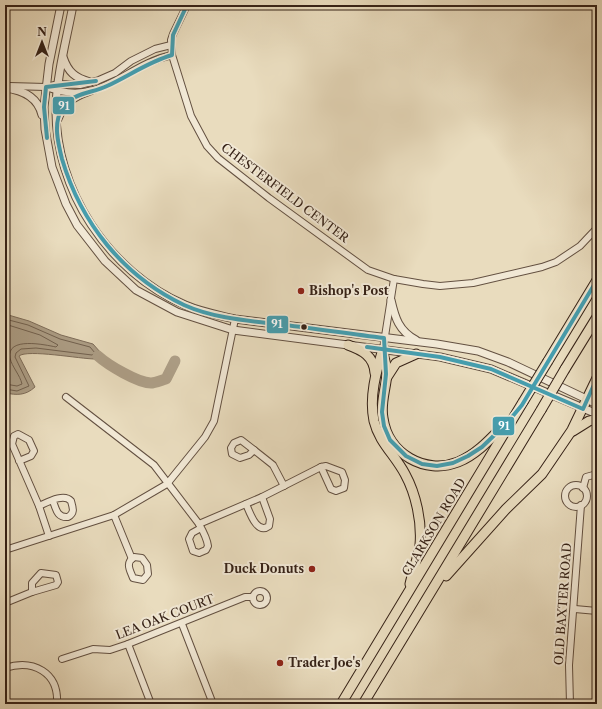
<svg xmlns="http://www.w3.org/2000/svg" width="602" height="709" viewBox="0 0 602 709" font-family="'Libre Caslon Text',serif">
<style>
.water{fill:#ac9d85;stroke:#7d6c59}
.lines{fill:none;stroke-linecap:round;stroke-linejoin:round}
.shore{stroke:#71604e;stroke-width:1}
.river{stroke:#ac9d85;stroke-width:11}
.minor-casing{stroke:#635041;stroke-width:8}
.tertiary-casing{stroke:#635041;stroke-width:9}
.primary-casing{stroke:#362217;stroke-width:11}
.minor{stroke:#f1e8d5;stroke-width:6}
.tertiary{stroke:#f1e8d5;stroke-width:7}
.primary{stroke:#e9dcbe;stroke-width:9}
.primary-bridge-casing{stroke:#362217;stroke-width:11;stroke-linecap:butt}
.primary-bridge{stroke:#e9dcbe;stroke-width:9}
.bus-1-casing{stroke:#f1e8d5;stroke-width:7}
.bus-1{stroke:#469dad;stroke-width:4}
.poi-dot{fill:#8f2418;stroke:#f1e8d5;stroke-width:1.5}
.bus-dot{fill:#362217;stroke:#f1e8d5;stroke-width:1.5}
.labels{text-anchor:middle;stroke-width:4;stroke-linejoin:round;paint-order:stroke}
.street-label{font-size:12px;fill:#362217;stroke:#f1e8d5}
.poi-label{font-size:12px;font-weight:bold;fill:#362217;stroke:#f1e8d5;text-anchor:start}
.line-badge{stroke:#f1e8d5;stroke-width:1.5}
.badge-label{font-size:11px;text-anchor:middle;font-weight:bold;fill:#fff}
</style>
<rect width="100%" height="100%" fill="#e9dcbe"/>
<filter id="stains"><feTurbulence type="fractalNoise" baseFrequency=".005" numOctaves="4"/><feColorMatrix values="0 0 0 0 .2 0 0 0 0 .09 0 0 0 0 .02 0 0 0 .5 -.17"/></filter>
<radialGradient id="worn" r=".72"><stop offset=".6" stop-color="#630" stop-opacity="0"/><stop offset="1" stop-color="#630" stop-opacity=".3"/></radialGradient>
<path class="water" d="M5 314 29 321 61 335 93 344 101 353 95 359C81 359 27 349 19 356L35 387C25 396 17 395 5 393Z"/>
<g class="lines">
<g class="shore">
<path d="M5 319 28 325 60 339 90 347 95 353 92 355 36 348 21 349 16 353 15 357 29 386 17 391 5 389"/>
<path d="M5 324 40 335 58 345 56 347C46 345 6 336 10 358 12 367 20 375 22 384L17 386 5 384"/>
</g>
<path class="river" d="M98 356C108 365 138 383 151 383 155 383 162 380 166 379L175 361"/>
<defs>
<g id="minor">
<path d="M187 5 173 34 171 40 172 55 191 116 207 146 218 158 269 198 368 270 394 279 423 284 440 286 473 283 542 267 556 262 580 246 597 228"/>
<path d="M9 86 46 87 59 84 80 85 99 80 115 73 131 61 155 49 171 45"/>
<path d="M46 87C102 108 124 65 172 55"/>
<path d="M383 349 394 279"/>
<path d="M66 397 154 465 199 524C203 531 207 538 208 546L206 550 199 553 193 551 189 539 192 533 201 528"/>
<path d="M241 440 254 450 249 455 240 458 232 454 231 448 234 443Z"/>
<path d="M254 450 273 465 284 486"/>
<path d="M19 461 31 456 34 451 29 440 18 434 14 436 12 444 39 506 49 536"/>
<path d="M326 466 342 472 345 480 344 488 336 491 331 489 321 467Z"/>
<circle cx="576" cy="496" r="11"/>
<path d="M583 488 586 477 597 474"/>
<path d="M246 504C250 513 257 535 269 526L270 519 262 497"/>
<path d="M39 506C48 502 64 493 71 501 73 508 75 513 68 517 57 518 56 509 53 501"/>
<path d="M114 515 132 559"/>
<path d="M199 524 262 497 321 467"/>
<path d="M5 550 114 515 167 484 205 437 214 421 235 319"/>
<path d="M134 557 142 558 147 565 148 574 143 580 133 578C130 570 125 563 134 557Z"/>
<path d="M41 573 56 575 58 582 56 585 32 592V583Z"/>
<circle cx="260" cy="598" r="7"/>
<path d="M5 603 32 592"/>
<path d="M575 609 597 611"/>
<path d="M182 624 213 704"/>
<path d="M128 644 151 704"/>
<path d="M62 659 93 649 110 650 128 644 245 597H253"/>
<path d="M5 668C33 659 59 672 57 704"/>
<path d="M570 704 569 665 581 505"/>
</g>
<g id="tertiary">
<path d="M61 5 49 64 44 107 45 129 52 167 66 204 77 225 105 261 136 290 177 312 233 330 440 357 491 369 597 414"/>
<path d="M73 5C67 38 57 73 56 106 54 190 109 272 185 305 201 312 218 315 235 319L437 344 478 351 508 362 597 404"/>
<path d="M63 57C68 72 75 78 90 82"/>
<path d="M5 88C22 90 38 97 42 115"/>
<path d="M58 119C64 103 73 97 90 91"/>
<path d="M391 300C395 318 399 331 416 340"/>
</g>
<g id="primary">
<path d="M348 345C362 350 374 356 375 373"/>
<path d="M383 349C376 372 369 397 374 421 379 442 395 455 405 474 416 494 422 522 420 545 418 558 413 571 410 584"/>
<path d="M383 352C384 359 387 367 387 373 386 389 380 403 383 418 388 454 425 475 458 462 478 454 493 436 507 422"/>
<path d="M548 361 597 280"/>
<path d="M565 369 597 317"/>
<path d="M387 377 396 363 416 354"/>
<path d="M573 431 589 421 597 419"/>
<path d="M446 576 506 509 542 474 572 430 597 378"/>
<path d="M341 704 523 402"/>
<path d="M363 704 541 410"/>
</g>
</defs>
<use href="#minor" class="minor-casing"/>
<use href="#tertiary" class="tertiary-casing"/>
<use href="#primary" class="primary-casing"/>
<use href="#minor" class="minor"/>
<use href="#tertiary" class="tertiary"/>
<use href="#primary" class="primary"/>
<defs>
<g id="primary-bridge">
<path d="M523 402 548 361"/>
<path d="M541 410 565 369"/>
</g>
</defs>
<use href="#primary-bridge" class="primary-bridge-casing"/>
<use href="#primary-bridge" class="primary-bridge"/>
<defs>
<g id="bus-1">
<path d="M187 5 173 35 172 55C148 62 129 76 107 86 95 92 81 92 70 100 67 102 64 105 62 109 53 123 58 143 62 159 81 223 123 276 184 305 215 319 252 321 285 325 318 329 351 334 384 338L386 374 382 412 384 426 390 440 406 456 422 464 437 466 453 463 468 456 482 447 507 423 522 405 597 280"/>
<path d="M47 138 44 107 46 87 96 81"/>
<path d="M367 347 440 357 491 369 583 409 597 378"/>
</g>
</defs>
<use href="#bus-1" class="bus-1-casing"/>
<use href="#bus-1" class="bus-1"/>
</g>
<g class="poi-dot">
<circle cx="301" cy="291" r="4"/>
<circle cx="312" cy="569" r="4"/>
<circle cx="280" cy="663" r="4"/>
</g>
<circle class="bus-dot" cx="304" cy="327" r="3.5"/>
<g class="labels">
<g class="street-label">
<text transform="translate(285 193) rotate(37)" y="4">CHESTERFIELD CENTER</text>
<text transform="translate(434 527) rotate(-59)" y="4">CLARKSON ROAD</text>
<text transform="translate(563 604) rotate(-86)" y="4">OLD BAXTER ROAD</text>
<text transform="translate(165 617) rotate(-21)" y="4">LEA OAK COURT</text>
</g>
<g class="poi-label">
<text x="309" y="295">Bishop's Post</text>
<text x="304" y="573" text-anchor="end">Duck Donuts</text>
<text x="288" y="667">Trader Joe's</text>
</g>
</g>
<g class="line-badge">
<rect x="52" y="96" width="23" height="19" rx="4" fill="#469dad"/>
<rect x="266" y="315" width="23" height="19" rx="4" fill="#469dad"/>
<rect x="492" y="416" width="23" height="20" rx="4" fill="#469dad"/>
</g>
<g class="badge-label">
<text x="64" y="110">91</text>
<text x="277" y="328">91</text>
<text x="504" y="430">91</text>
</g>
<rect width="602" height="709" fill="none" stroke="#e9dcbe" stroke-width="20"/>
<rect x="6" y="6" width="590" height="697" fill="none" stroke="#362217" stroke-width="2"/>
<rect x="10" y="10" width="582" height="689" fill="none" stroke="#362217"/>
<g transform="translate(42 42)" stroke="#f1e8d5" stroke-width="3" paint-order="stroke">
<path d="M0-3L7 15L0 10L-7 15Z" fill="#362217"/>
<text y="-6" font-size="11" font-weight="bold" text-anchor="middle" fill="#362217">N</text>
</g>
<rect width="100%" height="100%" filter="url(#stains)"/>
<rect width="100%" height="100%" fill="url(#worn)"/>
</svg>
